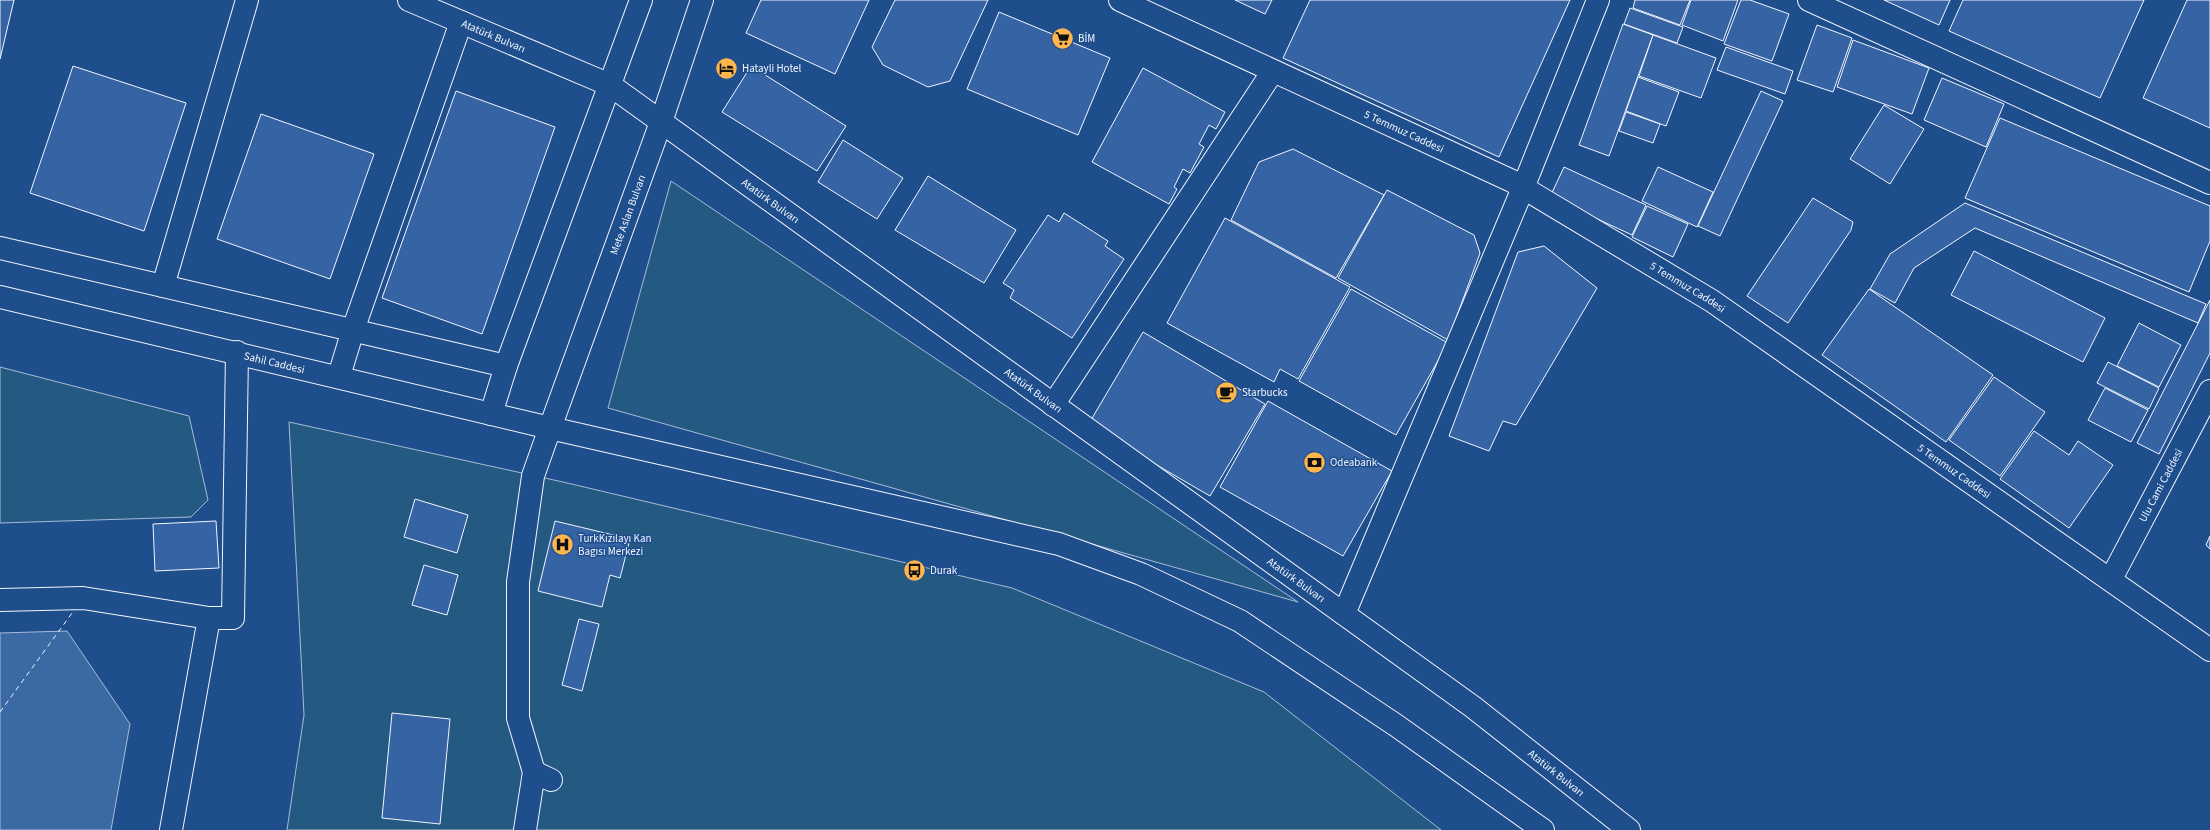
<svg xmlns="http://www.w3.org/2000/svg" width="2210" height="830" viewBox="0 0 2210 830" font-family="'Source Sans 3',sans-serif">
<style>
.green{fill:#245a82;stroke:#a8bbd7}
.water{fill:#3b69a3;stroke:#a8bbd7}
.lines{fill:none;stroke-linecap:round;stroke-linejoin:round}
.ferry{stroke:#f2f6ff;stroke-width:1;stroke-dasharray:5 4;stroke-linecap:butt}
.building{fill:#3563a3;stroke:#f2f6ff}
.minor-casing{stroke:#f2f6ff;stroke-width:24}
.tertiary-casing{stroke:#f2f6ff;stroke-width:24}
.secondary-casing{stroke:#f2f6ff;stroke-width:24}
.minor{stroke:#1f4e8c;stroke-width:22}
.tertiary{stroke:#1f4e8c;stroke-width:22}
.secondary{stroke:#1f4e8c;stroke-width:22}
.labels{text-anchor:middle;stroke-width:3;stroke-linejoin:round;paint-order:stroke}
.street-label{font-size:11px;fill:#f2f6ff;stroke:#1f4e8c}
.poi-label{font-size:11px;fill:#f2f6ff;stroke:#1f4e8c;text-anchor:start}
</style>
<rect width="100%" height="100%" fill="#1f4e8c"/>
<g class="green">
<path d="M671 181 1298 602 608 408Z"/>
<path d="M0 367 189 416 208 500 191 517 0 523Z"/>
<path d="M289 422 563 482 1012 588 1264 692 1441 830H287L304 715Z"/>
</g>
<path class="water" d="M67 631 130 724 111 830H0V633Z"/>
<g class="lines">
<path class="ferry" d="M0 712 75 609"/>
</g>
<g class="building">
<path d="M0 0H14L0 59Z"/>
<path d="M761 0H869L835 74 746 33Z"/>
<path d="M895 0H988L950 81 928 87 883 65 872 47Z"/>
<path d="M1235 0H1272L1265 14Z"/>
<path d="M1310 0H1570L1499 157 1283 58Z"/>
<path d="M1635 0H1690L1680 25 1633 8Z"/>
<path d="M1691 0H1738L1723 41 1682 25Z"/>
<path d="M1741 0H1750L1789 14 1772 61 1724 44Z"/>
<path d="M1884 0H1950L1939 25Z"/>
<path d="M1963 0H2144L2100 98 1949 31Z"/>
<path d="M2187 0H2210V128L2143 98Z"/>
<path d="M1630 8 1683 27 1677 43 1624 24Z"/>
<path d="M999 12 1110 58 1078 135 967 89Z"/>
<path d="M1623 24 1653 35 1609 156 1579 145Z"/>
<path d="M1817 25 1852 38 1833 92 1797 80Z"/>
<path d="M1653 35 1716 58 1701 98 1639 76Z"/>
<path d="M1853 40 1929 68 1912 114 1837 87Z"/>
<path d="M1726 47 1793 71 1785 94 1717 70Z"/>
<path d="M73 66 186 103 144 231 30 193Z"/>
<path d="M751 66 846 126 817 171 722 112Z"/>
<path d="M1143 68 1225 112 1216 129 1209 125 1199 144 1204 147 1190 173 1183 169 1174 187 1177 189 1169 204 1092 162Z"/>
<path d="M1638 77 1679 92 1666 126 1626 111Z"/>
<path d="M1942 78 2004 104 1986 147 1924 120Z"/>
<path d="M456 91 555 127 482 334 382 298Z"/>
<path d="M1761 91 1783 101 1720 236 1698 226Z"/>
<path d="M1884 105 1924 129 1890 184 1850 159Z"/>
<path d="M1626 112 1660 124 1653 143 1619 131Z"/>
<path d="M261 114 374 154 330 279 217 239Z"/>
<path d="M2000 118 2210 206V241L2189 292 1965 198Z"/>
<path d="M843 140 903 178 877 219 818 182Z"/>
<path d="M1293 149 1384 195 1336 278 1231 220 1259 162Z"/>
<path d="M1564 167 1646 205 1632 235 1550 197Z"/>
<path d="M1658 167 1713 192 1697 227 1642 201Z"/>
<path d="M928 176 1016 230 984 283 895 230Z"/>
<path d="M1387 190 1474 235 1480 253 1448 340 1338 278Z"/>
<path d="M1813 198 1853 222 1851 230 1788 323 1747 296Z"/>
<path d="M1965 203 2206 304 2198 323 1975 228 1914 268 1895 303 1870 289 1890 254Z"/>
<path d="M1647 206 1688 224 1673 257 1632 237Z"/>
<path d="M1064 213 1108 241 1105 246 1124 259 1072 338 1010 298 1014 290 1003 283 1048 215 1059 222Z"/>
<path d="M1225 218 1350 287 1298 379 1280 369 1274 382 1167 323Z"/>
<path d="M1544 246 1597 288 1516 425 1503 421 1489 451 1449 436 1518 252Z"/>
<path d="M1974 251 2105 318 2083 362 1951 295Z"/>
<path d="M1351 289 1448 343 1396 435 1299 381Z"/>
<path d="M1869 289 1993 375 1946 442 1822 355Z"/>
<path d="M2210 300V353L2159 454 2137 443Z"/>
<path d="M2139 323 2181 345 2159 387 2117 366Z"/>
<path d="M1143 332 1265 404 1210 496 1088 425Z"/>
<path d="M2108 362 2159 388 2149 409 2097 383Z"/>
<path d="M1994 377 2045 412 2000 476 1949 440Z"/>
<path d="M2105 388 2148 410 2131 442 2088 420Z"/>
<path d="M1268 401 1392 471 1343 556 1220 487Z"/>
<path d="M2034 431 2069 455 2078 441 2113 465 2069 528 2000 479Z"/>
<path d="M415 499 468 515 457 553 404 537Z"/>
<path d="M216 521 219 568 155 571 153 524Z"/>
<path d="M555 521 630 539 620 578 610 575 602 607 538 591Z"/>
<path d="M2210 536V549L2206 545Z"/>
<path d="M424 565 458 575 447 615 412 605Z"/>
<path d="M579 619 599 624 582 691 562 685Z"/>
<path d="M392 713 450 719 440 824 382 818Z"/>
</g>
<g class="lines">
<defs>
<g id="minor">
<path id="s1" d="M409 0 610 85"/>
<path id="s2" d="M1120 0 1512 181 1712 301 2210 650"/>
<path d="M1809 0 2210 183"/>
<path d="M163 286 247 0"/>
<path d="M353 330 461 22"/>
<path d="M1053 405 1273 71"/>
<path id="s3" d="M2111 579 2210 391"/>
<path d="M0 600 83 598 209 618H233L237 352"/>
<path d="M1344 614 1523 188 1598 0"/>
<path d="M534 772 518 718V582L533 476 550 428"/>
<path d="M171 830 209 618"/>
<path d="M525 830 534 772 551 780"/>
</g>
<g id="tertiary">
<path id="s4" d="M610 85 1473 707 1629 830"/>
<path d="M0 248 506 366"/>
<path id="s5" d="M0 297 550 428 1059 544 1141 574 1240 621 1397 726 1543 830"/>
<path d="M339 376 353 330"/>
</g>
<g id="secondary">
<path d="M491 414 506 366 641 0"/>
<path id="s6" d="M550 428 661 122 702 0"/>
</g>
</defs>
<use href="#minor" class="minor-casing"/>
<use href="#tertiary" class="tertiary-casing"/>
<use href="#secondary" class="secondary-casing"/>
<use href="#minor" class="minor"/>
<use href="#tertiary" class="tertiary"/>
<use href="#secondary" class="secondary"/>
</g>
<defs>
<symbol id="supermarket-disc" viewBox="-11 -11 22 22"><circle r="9.5" fill="#ffb74d" stroke="#1f4e8c"/><path d="M-6-5.5h2.5l.6 2H6L4.5 2H-2.5L-4.4-4H-6ZM-1.5 3.2a1.3 1.3 0 1 0 .1 0ZM3 3.2a1.3 1.3 0 1 0 .1 0Z" fill="#111"/></symbol>
<symbol id="hotel-disc" viewBox="-11 -11 22 22"><circle r="9.5" fill="#ffb74d" stroke="#1f4e8c"/><path d="M-6-4.5h1.5V1H6V5H4.5V3h-9V5H-6ZM-4 0a1.8 1.8 0 1 1 3.6 0ZM.5 0V-2.5h3Q6-2.5 6 0Z" fill="#111"/></symbol>
<symbol id="cafe-disc" viewBox="-11 -11 22 22"><circle r="9.5" fill="#ffb74d" stroke="#1f4e8c"/><path d="M-5.5-4.5H6V0H3Q3 3.5 0 3.5H-2.5Q-5.5 3.5-5.5 0ZM3-3.2v2h1.7v-2ZM-6 4.5H4V6H-6Z" fill="#111"/></symbol>
<symbol id="bank-disc" viewBox="-11 -11 22 22"><circle r="9.5" fill="#ffb74d" stroke="#1f4e8c"/><path d="M-6-4H6V4H-6ZM0-2.3a2.3 2.3 0 1 0 0 4.6a2.3 2.3 0 1 0 0-4.6Z" fill="#111"/></symbol>
<symbol id="hospital-disc" viewBox="-11 -11 22 22"><circle r="9.5" fill="#ffb74d" stroke="#1f4e8c"/><path d="M-5-5h3v3.5h4V-5h3V5h-3V1.5h-4V5h-3Z" fill="#111"/></symbol>
<symbol id="bus-disc" viewBox="-11 -11 22 22"><circle r="9.5" fill="#ffb74d" stroke="#1f4e8c"/><path d="M-5-6H5V4H4V6H2V4H-2V6H-4V4H-5ZM-3.5-4V0h7V-4ZM-3.5 1.2v1.5H-2V1.2ZM2 1.2v1.5H3.5V1.2Z" fill="#111"/></symbol>
</defs>
<g fill-rule="evenodd">
<use href="#supermarket-disc" x="1050" y="26" width="25" height="25"/>
<use href="#hotel-disc" x="714" y="56" width="25" height="25"/>
<use href="#cafe-disc" x="1214" y="380" width="25" height="25"/>
<use href="#bank-disc" x="1302" y="450" width="25" height="25"/>
<use href="#hospital-disc" x="550" y="532" width="25" height="25"/>
<use href="#bus-disc" x="902" y="558" width="25" height="25"/>
</g>
<g class="labels">
<g class="street-label">
<text dy="4" stroke="none"><textPath href="#s1" startOffset="92">Atatürk Bulvarı</textPath></text>
<text dy="4" stroke="none"><textPath href="#s2" startOffset="313">5 Temmuz Caddesi</textPath></text>
<text dy="4" stroke="none"><textPath href="#s4" startOffset="198">Atatürk Bulvarı</textPath></text>
<text dy="4" stroke="none"><textPath href="#s6" startOffset="227">Mete Aslan Bulvarı</textPath></text>
<text dy="4" stroke="none"><textPath href="#s2" startOffset="637">5 Temmuz Caddesi</textPath></text>
<text dy="4" stroke="none"><textPath href="#s5" startOffset="282">Sahil Caddesi</textPath></text>
<text dy="4" stroke="none"><textPath href="#s4" startOffset="522">Atatürk Bulvarı</textPath></text>
<text dy="4" stroke="none"><textPath href="#s2" startOffset="961">5 Temmuz Caddesi</textPath></text>
<text dy="4" stroke="none"><textPath href="#s3" startOffset="106">Ulu Cami Caddesi</textPath></text>
<text dy="4" stroke="none"><textPath href="#s4" startOffset="846">Atatürk Bulvarı</textPath></text>
<text dy="4" stroke="none"><textPath href="#s4" startOffset="1170">Atatürk Bulvarı</textPath></text>
</g>
<g class="poi-label">
<text x="1078" y="42">BİM</text>
<text x="742" y="72">Hatayli Hotel</text>
<text x="1242" y="396">Starbucks</text>
<text x="1330" y="466">Odeabank</text>
<text x="578" y="542">TurkKızılayı Kan<tspan x="578" dy="13">Bagısı Merkezi</tspan></text>
<text x="930" y="574">Durak</text>
</g>
</g>
</svg>
